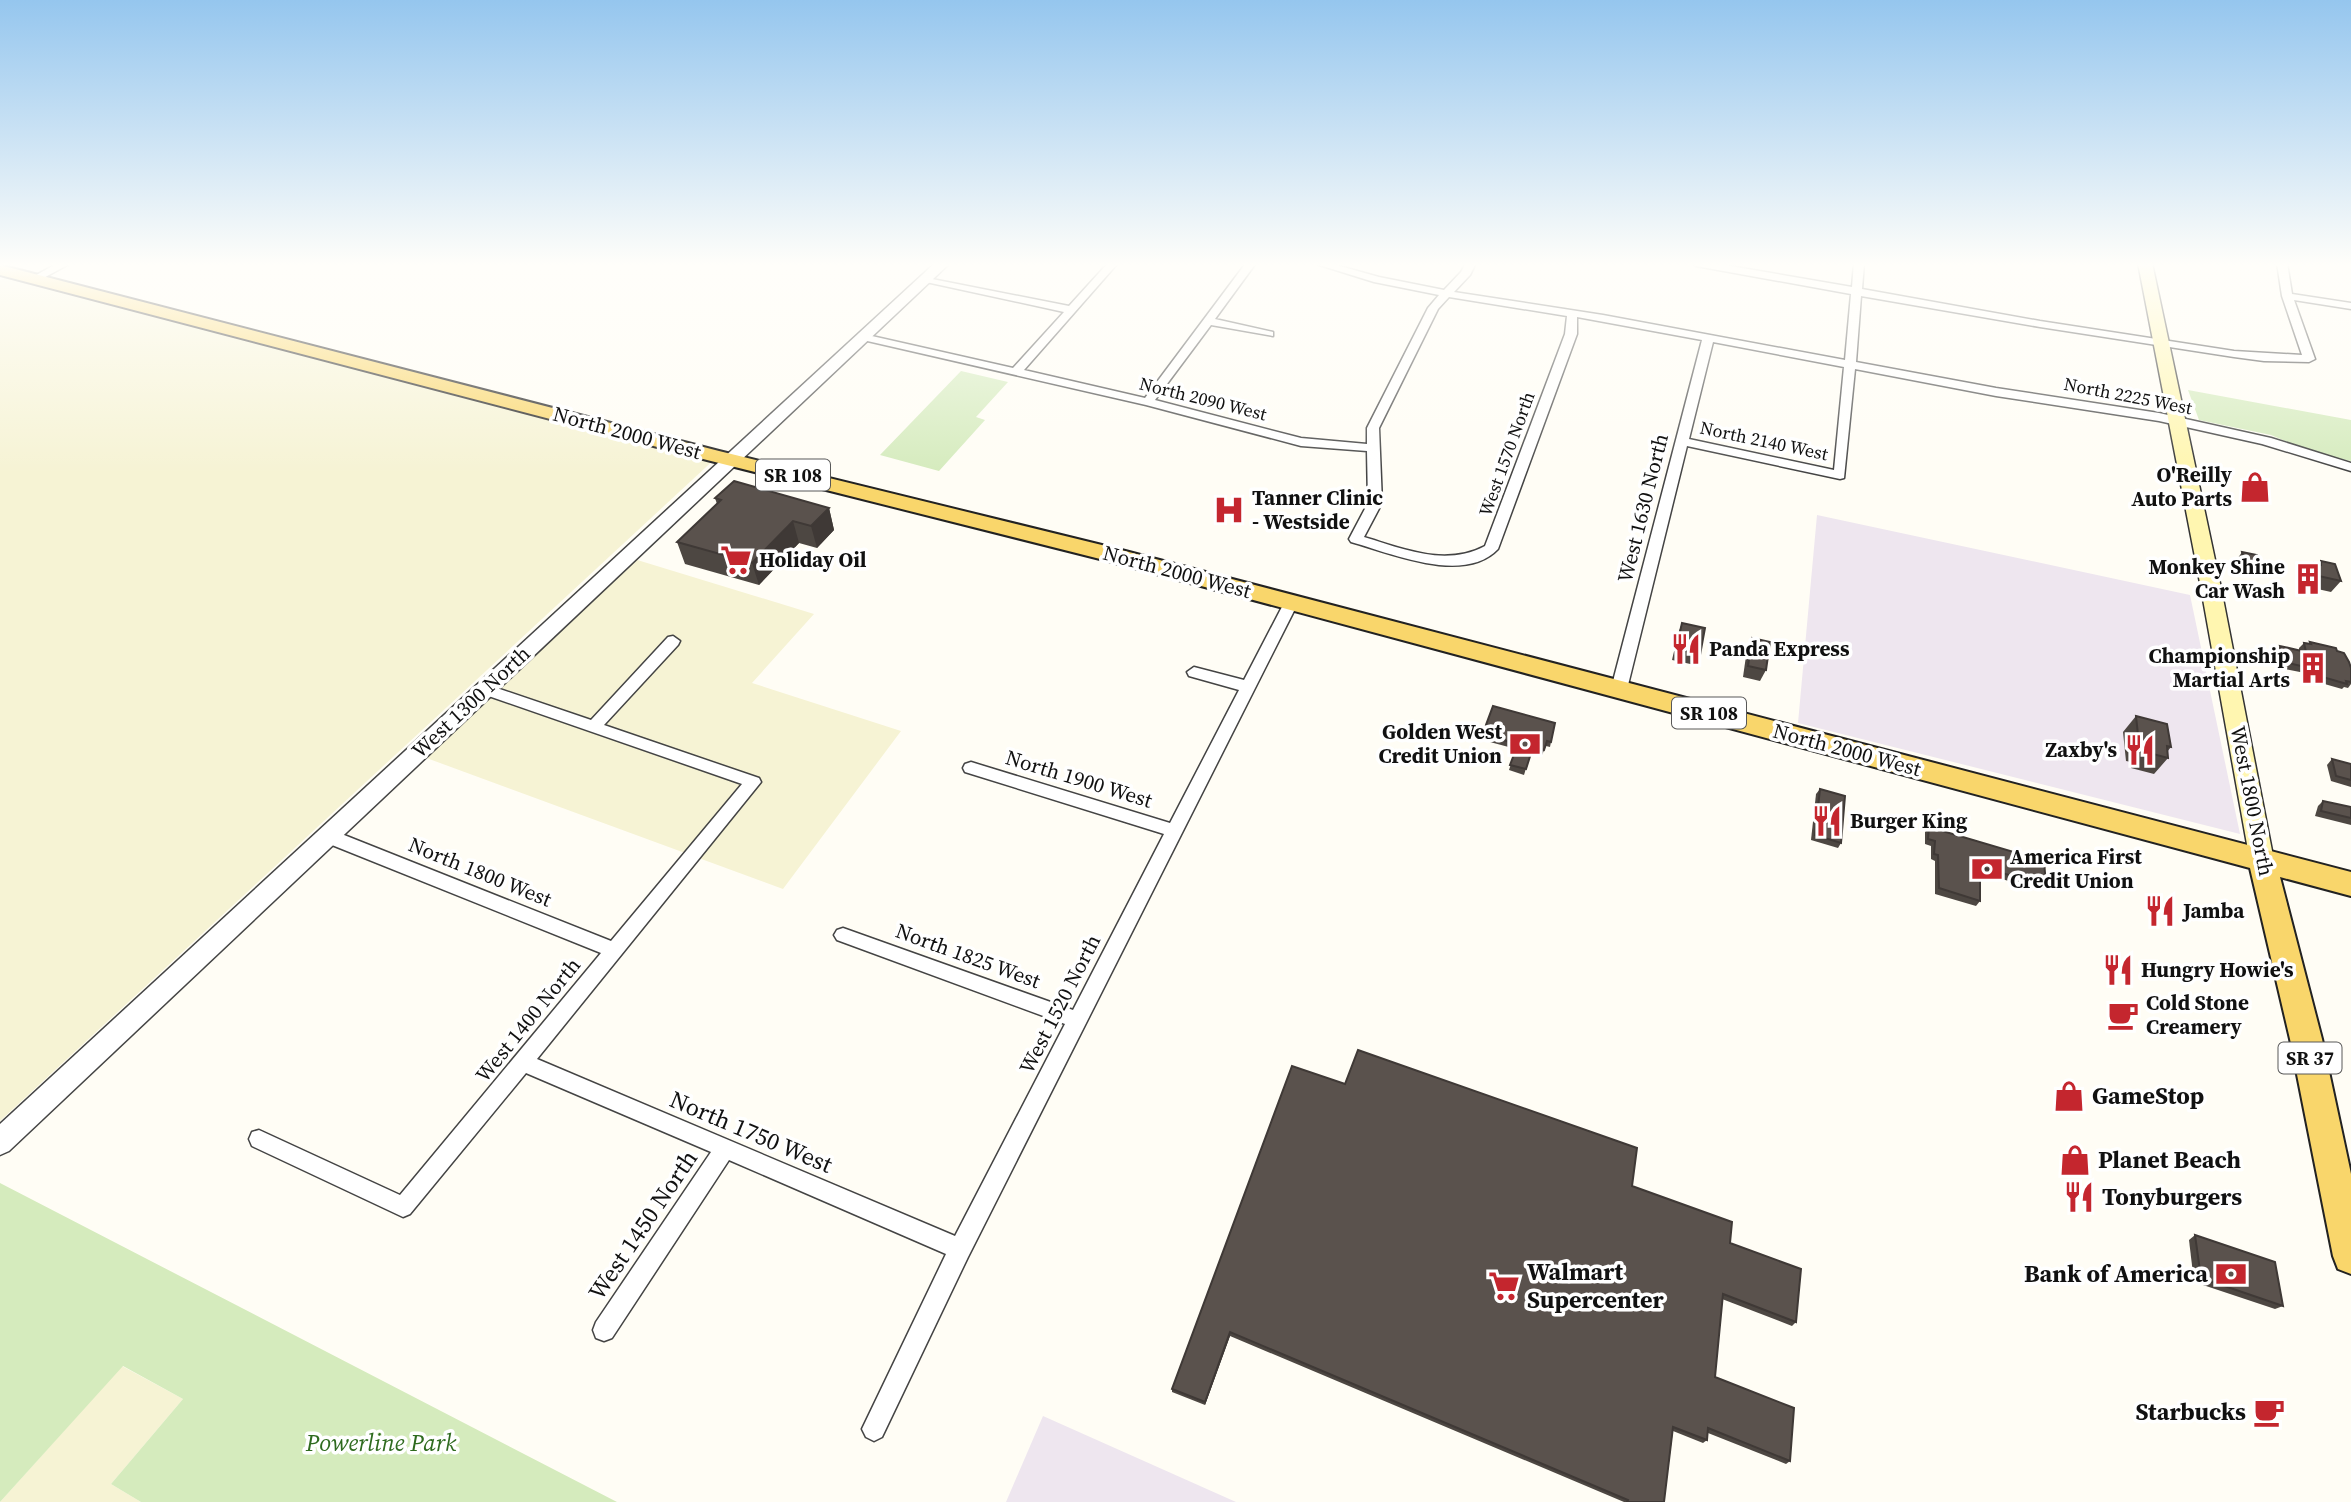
<svg xmlns="http://www.w3.org/2000/svg" width="2351" height="1502" viewBox="0 0 2351 1502" font-family="'Source Serif 4',serif">
<style>
.industrial{fill:#eee6ef}
.farmland{fill:#f6f3d4}
.green{fill:#d5ebbd}
.lines{fill:none;stroke-linecap:round;stroke-linejoin:round}
.minor-casing{stroke:#444;stroke-width:3}
.tertiary-casing{stroke:#444;stroke-width:3}
.secondary-casing{stroke:#333;stroke-width:3}
.primary-casing{stroke:#222;stroke-width:4}
.minor{fill:#fff;fill-rule:evenodd}
.tertiary{fill:#fff;fill-rule:evenodd}
.secondary{fill:#fff6b0;fill-rule:evenodd}
.primary{fill:#f9d66b;fill-rule:evenodd}
.wall{fill:#4d4742}
.shaded-wall{fill:#3f3936}
.building{fill:#5a524d;stroke:#3f3936;stroke-width:2}
.labels{text-anchor:middle;stroke-width:7;stroke-linejoin:round;paint-order:stroke}
.far-street-label{font-size:18px;fill:#111;stroke:#fff}
.shield{fill:#fff;stroke:#585858;stroke-width:2}
.shield-label{font-size:19px;font-weight:bold;fill:#111}
.street-label{font-size:21px;fill:#111;stroke:#fff}
.poi-label{font-size:21px;font-weight:bold;fill:#111;stroke:#fff;text-anchor:start}
.near-poi-label{font-size:24px;font-weight:bold;fill:#111;stroke:#fff;text-anchor:start}
.near-street-label{font-size:24px;fill:#111;stroke:#fff}
.near-park-label{font-size:24px;font-style:italic;fill:#2f6b1f;stroke:#fff}
</style>
<rect width="100%" height="100%" fill="#fffdf5"/>
<g class="industrial">
<path d="M1817 515 2190 595 2240 834 1798 723Z"/>
<path d="M1043 1416 1236 1502H1006Z"/>
</g>
<g class="farmland">
<path d="M22 269 718 456 0 1121V280Z"/>
<path d="M634 559 814 614 752 683 901 731 783 889 421 756Z"/>
<path d="M122 1366 183 1399 111 1484 141 1502H0Z"/>
</g>
<g class="green">
<path d="M961 371 1008 382 976 417 985 420 939 471 880 455Z"/>
<path d="M2188 390 2351 420V461L2316 454 2271 435 2199 420Z"/>
<path d="M0 1183 617 1502H141L111 1484 183 1399 123 1366 0 1502Z"/>
</g>
<g class="lines">
<defs>
<g id="minor">
<path d="M58 263H71L38 281 29 279Z"/>
<path d="M1108 263H1118L1024 370 1145 398 1246 263H1256L1215 319 1273 332V336L1211 325 1155 400 1301 438 1367 444V428L1428 308 1439 295 1374 282 1313 263H1329L1379 277 1444 290 1461 272 1466 263H1476L1470 275 1454 292 1603 315 1845 360 1851 294 1696 266 1691 263H1713L1852 287 1854 263H1864L1862 289 2040 321 2234 351 2302 355 2282 296 2277 263H2287L2292 294 2351 303V309L2294 300 2315 359 2309 362 2264 361 2234 357 2040 327 1861 296 1856 362 1996 388 2159 413 2271 438 2351 463V471L2262 444 2159 421 1996 396 1855 369 1844 478 1840 479 1687 446 1627 689 1619 694 1611 689 1702 340 1577 317V334L1498 549C1464 585 1390 553 1351 542L1349 539 1368 503 1367 451 1301 446 1146 405 863 340 857 337 863 334 1013 368 1064 312 926 282 922 281V277L1069 306ZM1449 297 1567 316 1565 334 1485 546C1445 567 1404 549 1364 537L1382 503 1379 428 1438 309ZM1713 342 1844 367 1834 470 1689 439Z"/>
<path d="M1291 598 1298 603 968 1257 882 1437 874 1441 866 1437 862 1429 946 1254 729 1160 612 1338 604 1341 596 1338 593 1330 596 1322 711 1152 526 1073 410 1214 403 1217 252 1146 249 1139 252 1132 259 1130 400 1195 601 953 322 841 320 836 322 831H334L611 941 742 784 480 693 477 689 485 684 591 720 668 637 673 636 680 641 678 645 604 725 759 778 761 782 537 1059 955 1236 1065 1024 837 940 834 935 837 930 843 928 1073 1010 1164 834 965 772 963 768 965 764 971 762 1170 823 1239 690 1189 676 1187 672 1194 667 1244 680 1284 603Z"/>
</g>
<path id="tertiary" d="M935 263H950L9 1151 0 1155V1124Z"/>
<path id="secondary" d="M2138 263H2152L2221 588 2274 861 2271 868 2262 871 2253 868 2250 861 2201 588Z"/>
<path id="primary" d="M0 265 719 451 1110 547 2351 872V896L2280 877 2322 1039 2351 1174V1274L2338 1269 2333 1256 2290 1039 2250 868 1108 561 707 460 0 275Z"/>
</defs>
<use href="#minor" class="minor-casing"/>
<use href="#tertiary" class="tertiary-casing"/>
<use href="#secondary" class="secondary-casing"/>
<use href="#primary" class="primary-casing"/>
<use href="#minor" class="minor"/>
<use href="#tertiary" class="tertiary"/>
<use href="#secondary" class="secondary"/>
<use href="#primary" class="primary"/>
</g>
<g class="wall">
<path d="M715 498 829 508 834 530 817 548 799 543 759 585 685 564 677 542 717 504Z"/>
<path d="M2242 552 2261 571 2257 576 2241 573 2238 558Z"/>
<path d="M2321 561 2341 581 2331 592 2304 586V574L2314 563 2318 564Z"/>
<path d="M1682 623 1700 655 1695 665 1672 660 1678 634Z"/>
<path d="M1752 638 1766 670 1760 681 1743 677 1747 649Z"/>
<path d="M2310 642 2337 651 2351 668V684L2348 688 2344 687 2342 689 2307 679 2305 673 2280 668 2276 652 2280 646 2299 650V648L2304 643 2309 644Z"/>
<path d="M2136 716 2171 747 2167 752 2168 758 2154 774 2131 768V762L2126 761 2123 732Z"/>
<path d="M1486 725 1551 742 1550 747 1546 746 1542 755 1531 752 1524 775 1509 770 1516 749 1490 742 1493 733 1484 731Z"/>
<path d="M2332 759 2351 764V787L2331 781 2327 765Z"/>
<path d="M1820 789 1841 843 1838 848 1811 840 1816 794Z"/>
<path d="M2323 801 2351 807V825L2315 816 2318 806Z"/>
<path d="M1929 827 2046 885 2041 890 1980 873V901L1976 906 1935 894V861L1931 859V846L1925 844V832Z"/>
<path d="M1345 1084 1632 1186 1730 1243 1796 1322 1792 1326 1722 1299 1715 1377 1790 1461 1786 1464 1708 1433 1707 1440 1703 1443 1673 1431 1664 1502H1624L1230 1336 1205 1405 1172 1392V1389Z"/>
<path d="M2195 1235 2283 1306 2275 1309 2194 1282 2189 1240Z"/>
</g>
<g class="shaded-wall">
<path d="M829 508 834 530 817 548 811 526Z"/>
<path d="M793 521 799 543 759 585 752 563Z"/>
<path d="M1230 1332V1336L1205 1405V1402Z"/>
</g>
<g class="building">
<path d="M734 481 829 508 811 526 793 521 752 563 677 542 721 500 715 498Z"/>
<path d="M2242 552 2257 555 2261 571 2246 568Z"/>
<path d="M2321 561 2335 564 2341 581 2314 575V563L2321 565Z"/>
<path d="M1682 623 1705 628 1700 655 1676 649Z"/>
<path d="M1752 638 1770 642 1766 670 1748 666Z"/>
<path d="M2310 642 2336 648 2337 651 2344 653 2349 662 2351 668V682L2346 681 2347 684 2312 674 2310 668 2284 662 2280 646 2306 652 2304 643 2311 644Z"/>
<path d="M1493 706 1555 723 1551 742 1547 741 1544 750 1533 747 1526 769 1510 765 1518 744 1492 737 1495 728 1486 725Z"/>
<path d="M2136 716 2167 724 2171 747 2167 746 2168 758 2145 752 2144 746 2139 744Z"/>
<path d="M2332 759 2351 764V780L2336 776Z"/>
<path d="M1820 789 1845 796 1841 843 1815 835Z"/>
<path d="M2323 801 2351 807V818L2321 811Z"/>
<path d="M1929 827 2044 861 2046 885 1980 867V901L1939 888 1938 855 1934 854 1935 841 1928 839Z"/>
<path d="M1358 1050 1637 1148 1632 1186 1732 1222 1730 1243 1801 1269 1796 1322 1723 1294 1715 1377 1794 1408 1790 1461 1708 1428 1707 1440 1673 1427 1664 1502H1627L1628 1500 1230 1332 1205 1402 1172 1389 1292 1066 1345 1084Z"/>
<path d="M2195 1235 2275 1262 2283 1306 2201 1278Z"/>
</g>
<linearGradient id="sky" x2="0" y2="1"><stop stop-color="#95c6ee"/><stop offset="0.56" stop-color="#fffefa"/><stop offset="1" stop-color="#fffefa" stop-opacity="0"/></linearGradient>
<rect width="2351" height="473" fill="url(#sky)"/>
<defs>
<symbol id="shop-bare" viewBox="-9 -9 18 18"><path d="M-5-2.5h2.3a2.7 3.5 0 0 1 5.4 0H5L5.5 6h-11ZM-1.5-2.5h3a1.5 2.3 0 0 0-3 0Z" fill="#c4262e" stroke="#fff" stroke-width="2.5" paint-order="stroke"/></symbol>
<symbol id="hospital-bare" viewBox="-9 -9 18 18"><path d="M-5-5h3v3.5h4V-5h3V5h-3V1.5h-4V5h-3Z" fill="#c4262e" stroke="#fff" stroke-width="2.5" paint-order="stroke"/></symbol>
<symbol id="supermarket-bare" viewBox="-9 -9 18 18"><path d="M-6-5.5h2.5l.6 2H6L4.5 2H-2.5L-4.4-4H-6ZM-1.5 3.2a1.3 1.3 0 1 0 .1 0ZM3 3.2a1.3 1.3 0 1 0 .1 0Z" fill="#c4262e" stroke="#fff" stroke-width="2.5" paint-order="stroke"/></symbol>
<symbol id="building-bare" viewBox="-9 -9 18 18"><path d="M-4-6H4V6H1V3H-1V6H-4ZM-2.5-4.3h1.7v1.8h-1.7ZM.8-4.3h1.7v1.8H.8ZM-2.5-1h1.7V.8h-1.7ZM.8-1h1.7V.8H.8Z" fill="#c4262e" stroke="#fff" stroke-width="2.5" paint-order="stroke"/></symbol>
<symbol id="restaurant-bare" viewBox="-9 -9 18 18"><path d="M-5-6h1v4h1v-4h1v4h1v-4h1v5L-1.5 .5V6h-2V.5L-5-1ZM5-6V6H3V1.5H1.5Q1.5-4 5-6Z" fill="#c4262e" stroke="#fff" stroke-width="2.5" paint-order="stroke"/></symbol>
<symbol id="bank-bare" viewBox="-9 -9 18 18"><path d="M-6-4H6V4H-6ZM0-2.3a2.3 2.3 0 1 0 0 4.6a2.3 2.3 0 1 0 0-4.6Z" fill="#c4262e" stroke="#fff" stroke-width="2.5" paint-order="stroke"/></symbol>
<symbol id="cafe-bare" viewBox="-9 -9 18 18"><path d="M-5.5-4.5H6V0H3Q3 3.5 0 3.5H-2.5Q-5.5 3.5-5.5 0ZM3-3.2v2h1.7v-2ZM-6 4.5H4V6H-6Z" fill="#c4262e" stroke="#fff" stroke-width="2.5" paint-order="stroke"/></symbol>
</defs>
<g fill-rule="evenodd">
<use href="#shop-bare" x="2233" y="465" width="44" height="44"/>
<use href="#hospital-bare" x="1207" y="488" width="44" height="44"/>
<use href="#supermarket-bare" x="714" y="538" width="44" height="44"/>
<use href="#building-bare" x="2286" y="557" width="44" height="44"/>
<use href="#restaurant-bare" x="1664" y="627" width="44" height="44"/>
<use href="#building-bare" x="2291" y="646" width="44" height="44"/>
<use href="#bank-bare" x="1503" y="722" width="44" height="44"/>
<use href="#restaurant-bare" x="2118" y="728" width="44" height="44"/>
<use href="#restaurant-bare" x="1805" y="799" width="44" height="44"/>
<use href="#bank-bare" x="1965" y="847" width="44" height="44"/>
<use href="#restaurant-bare" x="2138" y="889" width="44" height="44"/>
<use href="#restaurant-bare" x="2096" y="948" width="44" height="44"/>
<use href="#cafe-bare" x="2101" y="993" width="44" height="44"/>
<use href="#shop-bare" x="2047" y="1074" width="44" height="44"/>
<use href="#shop-bare" x="2053" y="1138" width="44" height="44"/>
<use href="#restaurant-bare" x="2057" y="1175" width="44" height="44"/>
<use href="#bank-bare" x="2209" y="1252" width="44" height="44"/>
<use href="#supermarket-bare" x="1482" y="1264" width="44" height="44"/>
<use href="#cafe-bare" x="2247" y="1390" width="44" height="44"/>
</g>
<g class="labels">
<g class="far-street-label">
<text transform="translate(2128 396) rotate(11)" y="6">North 2225 West</text>
<text transform="translate(1203 399) rotate(14)" y="6">North 2090 West</text>
<text transform="translate(1764 441) rotate(12)" y="6">North 2140 West</text>
<text transform="translate(1507 454) rotate(-70)" y="6">West 1570 North</text>
</g>
<g class="shield">
<rect x="756" y="459.5" width="74" height="31" rx="5"/>
<rect x="1672" y="697.5" width="74" height="31" rx="5"/>
<rect x="2278.5" y="1042.5" width="63" height="31" rx="5"/>
</g>
<g class="shield-label">
<text x="793" y="482">SR 108</text>
<text x="1709" y="720">SR 108</text>
<text x="2310" y="1065">SR 37</text>
</g>
<g class="street-label">
<text transform="translate(627 433) rotate(15)" y="7">North 2000 West</text>
<text transform="translate(1643 508) rotate(-76)" y="7">West 1630 North</text>
<text transform="translate(1177 572) rotate(15)" y="7">North 2000 West</text>
<text transform="translate(471 702) rotate(-43)" y="7">West 1300 North</text>
<text transform="translate(1847 750) rotate(15)" y="7">North 2000 West</text>
<text transform="translate(1079 779) rotate(17)" y="7">North 1900 West</text>
<text transform="translate(2252 801) rotate(79)" y="7">West 1800 North</text>
<text transform="translate(480 872) rotate(22)" y="7">North 1800 West</text>
<text transform="translate(968 956) rotate(20)" y="7">North 1825 West</text>
<text transform="translate(1060 1004) rotate(-63)" y="7">West 1520 North</text>
<text transform="translate(528 1020) rotate(-51)" y="7">West 1400 North</text>
</g>
<g class="poi-label">
<text x="2232" y="482" text-anchor="end">O'Reilly<tspan x="2232" dy="24">Auto Parts</tspan></text>
<text x="1252" y="505">Tanner Clinic<tspan x="1252" dy="24">- Westside</tspan></text>
<text x="759" y="567">Holiday Oil</text>
<text x="2285" y="574" text-anchor="end">Monkey Shine<tspan x="2285" dy="24">Car Wash</tspan></text>
<text x="1709" y="656">Panda Express</text>
<text x="2290" y="663" text-anchor="end">Championship<tspan x="2290" dy="24">Martial Arts</tspan></text>
<text x="1502" y="739" text-anchor="end">Golden West<tspan x="1502" dy="24">Credit Union</tspan></text>
<text x="2117" y="757" text-anchor="end">Zaxby's</text>
<text x="1850" y="828">Burger King</text>
<text x="2010" y="864">America First<tspan x="2010" dy="24">Credit Union</tspan></text>
<text x="2183" y="918">Jamba</text>
<text x="2141" y="977">Hungry Howie's</text>
<text x="2146" y="1010">Cold Stone<tspan x="2146" dy="24">Creamery</tspan></text>
</g>
<g class="near-poi-label">
<text x="2092" y="1104">GameStop</text>
<text x="2098" y="1168">Planet Beach</text>
<text x="2102" y="1205">Tonyburgers</text>
<text x="1527" y="1280">Walmart<tspan x="1527" dy="28">Supercenter</tspan></text>
<text x="2208" y="1282" text-anchor="end">Bank of America</text>
<text x="2246" y="1420" text-anchor="end">Starbucks</text>
</g>
<g class="near-street-label">
<text transform="translate(751 1132) rotate(23)" y="8">North 1750 West</text>
<text transform="translate(643 1225) rotate(-56)" y="8">West 1450 North</text>
</g>
<g class="near-park-label">
<text x="381" y="1451">Powerline Park</text>
</g>
</g>
</svg>
